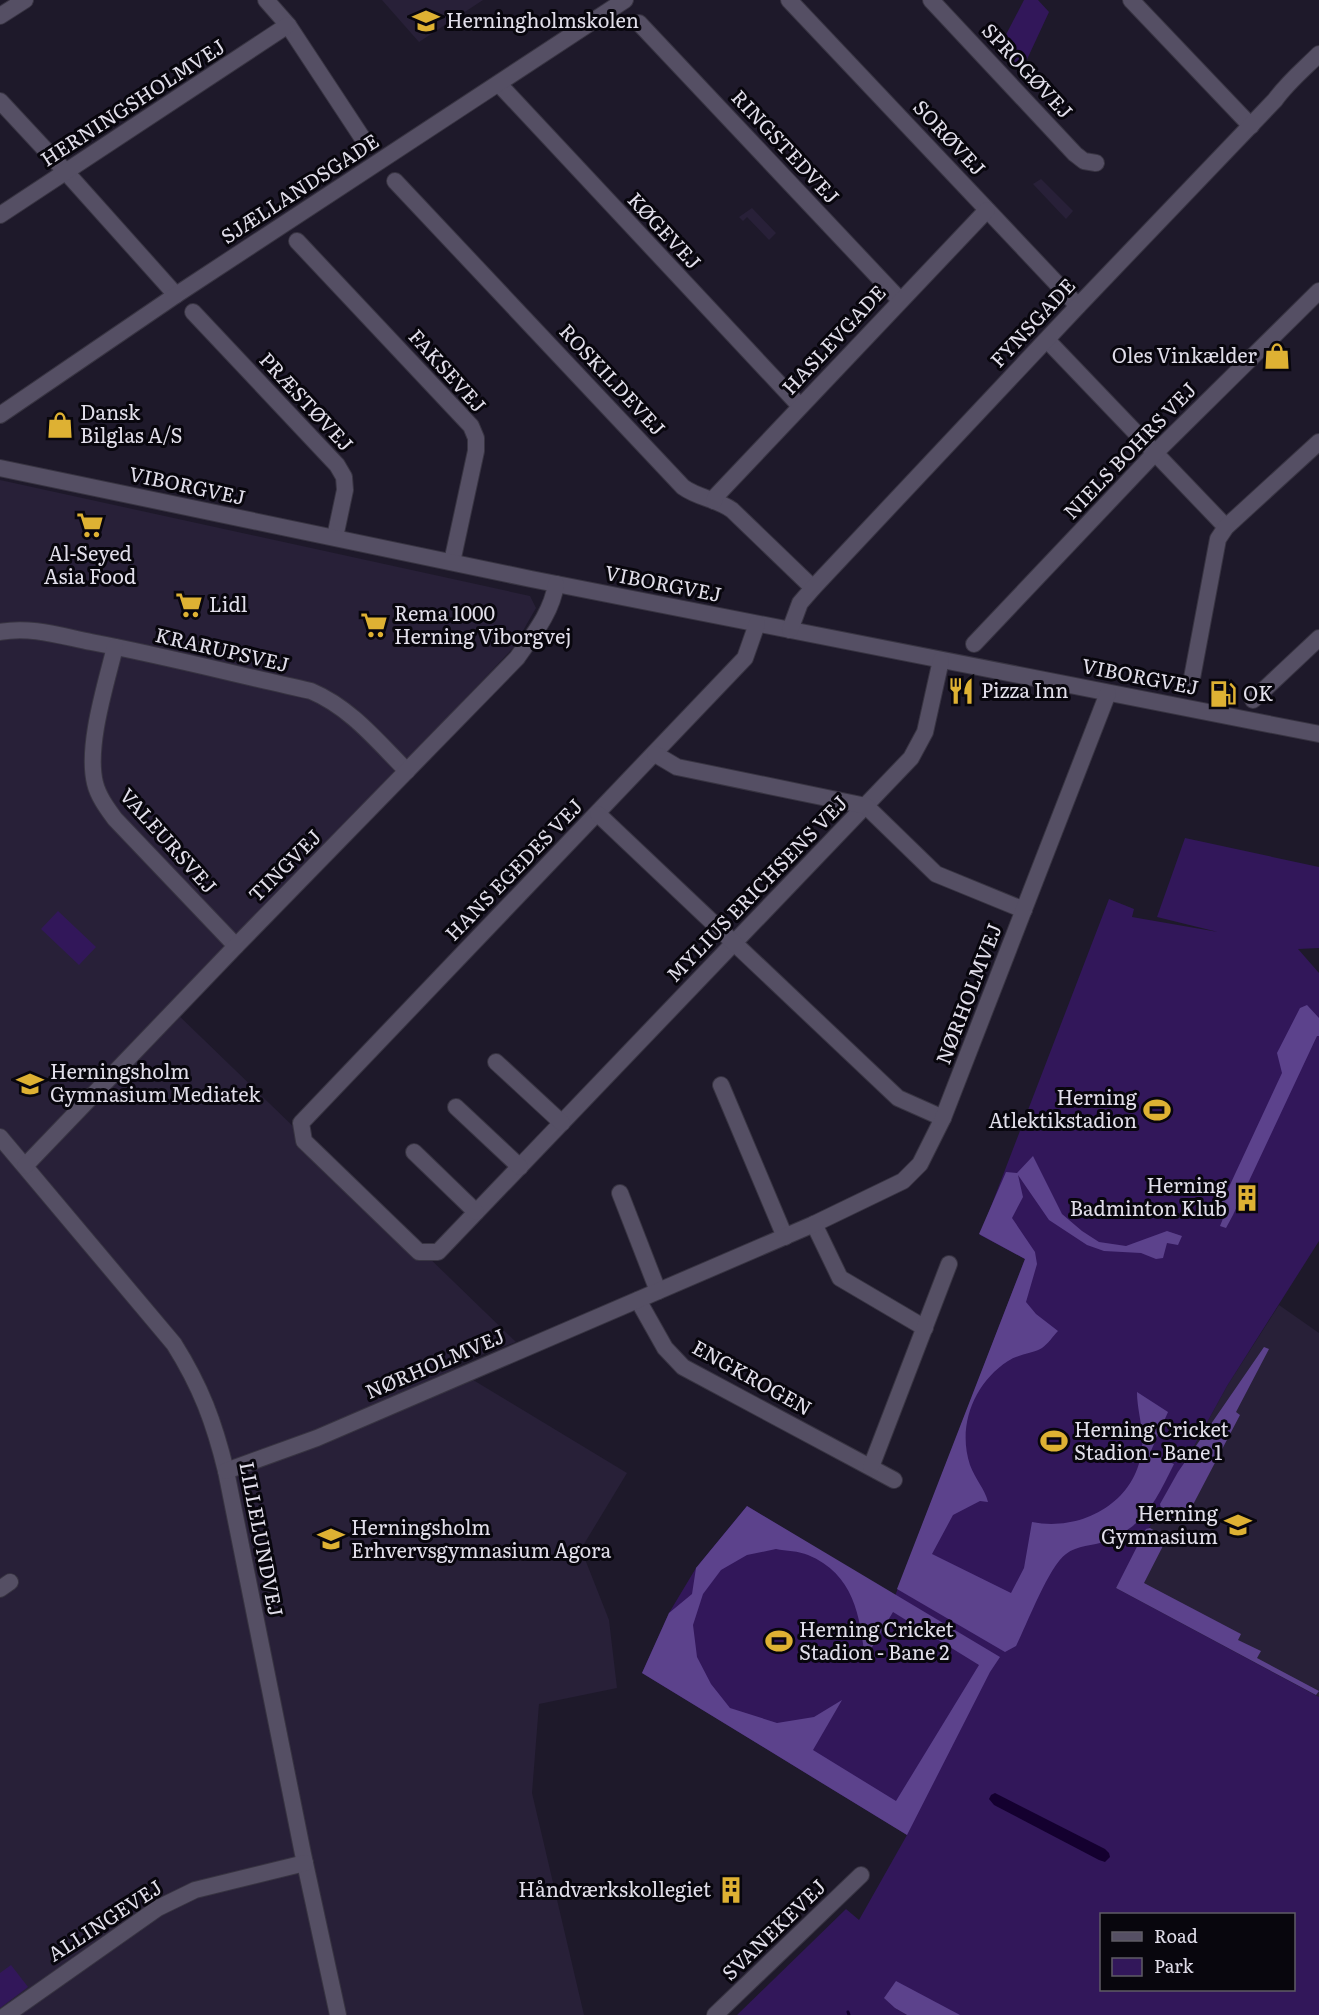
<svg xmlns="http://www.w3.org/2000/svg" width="1319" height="2015" viewBox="0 0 1319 2015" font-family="Literata,serif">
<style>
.built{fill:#282038}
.green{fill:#32175a;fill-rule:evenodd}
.forest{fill:#5c428c;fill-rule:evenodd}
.water{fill:#14002f}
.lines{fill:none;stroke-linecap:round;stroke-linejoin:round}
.stream{stroke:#14002f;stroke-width:3}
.minor-casing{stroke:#383442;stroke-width:18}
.minor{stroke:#554f64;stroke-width:16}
.labels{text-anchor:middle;stroke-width:6;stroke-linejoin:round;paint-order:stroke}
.poi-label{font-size:20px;fill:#e1deea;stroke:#08060d;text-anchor:start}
.street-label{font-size:20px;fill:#e1deea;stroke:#08060d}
</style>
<rect width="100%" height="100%" fill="#1e192a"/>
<g class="built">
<path d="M382 0H483L419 42Z"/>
<path d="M1041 179 1073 211 1066 219 1033 184Z"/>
<path d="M752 208 776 233 769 240 747 217 743 221 739 217Z"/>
<path d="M0 480 530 596 536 608 513 648 172 1009 516 1342 450 1366 627 1473 581 1549 609 1620 617 1688 539 1704 532 1793 584 2015H0Z"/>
<path d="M1279 1305 1319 1333V1697L1116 1588 1227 1386Z"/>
</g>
<g class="green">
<path d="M1024 0H1038L1049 12 1023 68 1015 65 1001 50 997 52Z"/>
<path d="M1185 838 1319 867V948L1298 949 1319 973V1241L1227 1386 1116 1588 1319 1697V2015H914L895 2008 907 2015H737L846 1909 859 1920 907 1835 642 1673 669 1613 696 1568 747 1506 895 1596 1025 1259 980 1235 1109 899 1134 909 1132 917 1218 932 1157 917ZM1102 1914H1294V1990H1102Z"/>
<path d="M58 911 96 947 79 965 41 929Z"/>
<path d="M11 1965 28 1987 0 2008V1973Z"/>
</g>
<g class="forest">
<path d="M1307 1005 1319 1018V1036H1317L1233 1215 1226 1228 1220 1226 1226 1211 1222 1202 1282 1073 1277 1053 1300 1008Z"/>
<path d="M1033 1156 1062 1214 1082 1231 1099 1242 1126 1246 1167 1231 1182 1236 1178 1245 1167 1243 1163 1258 1156 1259 1141 1253 1104 1251 1087 1245 1049 1220 1018 1175 1023 1197 1012 1218 1035 1252 1037 1264 1026 1302 1036 1314 1058 1331C1053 1336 1048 1344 1042 1348 1035 1353 1018 1354 1008 1361 974 1383 957 1426 970 1465 975 1479 985 1489 988 1502L980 1501 953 1515 932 1554 1011 1593 1024 1568 1032 1522C1082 1532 1137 1502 1142 1448 1144 1428 1137 1411 1137 1392L1168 1412 1150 1453 1174 1464C1156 1500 1145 1526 1106 1541 1093 1546 1077 1545 1066 1554 1049 1566 1027 1624 1016 1646L1005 1652 897 1589 1025 1259 979 1234 1006 1172 1017 1173Z"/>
<path d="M1264 1347 1269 1349 1236 1412 1240 1415 1186 1518 1178 1522 1162 1513 1160 1504 1178 1472Z"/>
<path d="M747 1506 1000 1657 990 1672 907 1835 642 1673 669 1613 692 1594 696 1568ZM776 1549C786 1551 799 1551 808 1555 854 1574 860 1616 865 1659L893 1612 979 1665 896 1801 813 1750 842 1700 814 1717 777 1723 730 1708 711 1684 697 1657 693 1625 703 1594 721 1570 747 1555Z"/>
<path d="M1150 1528 1167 1538 1144 1583 1241 1634 1238 1640 1261 1651 1257 1658 1319 1691 1316 1695 1116 1588 1146 1529Z"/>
<path d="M896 1981 960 2015H907L895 2008 884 1998Z"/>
</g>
<path class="water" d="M995 1793 1105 1849 1109 1853 1110 1857 1105 1862 1099 1860 994 1805 989 1799 991 1795Z"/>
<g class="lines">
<path class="stream" d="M848 2012 849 2015"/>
<defs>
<g id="minor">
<path d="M266 0 288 25 367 145"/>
<path d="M789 0 1078 306"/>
<path d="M931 0 1075 154 1084 161 1096 163"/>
<path d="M1131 0 1251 126"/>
<path d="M0 16 25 0"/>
<path d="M639 23 900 300"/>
<path d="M499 84 800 406"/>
<path d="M0 101 66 172 176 295"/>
<path d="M395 181 683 487C698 498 717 499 732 510L813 588"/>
<path d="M0 215 288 25"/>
<path d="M297 241 471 426 476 438V451L452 562"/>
<path d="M193 312 337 465 344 477 345 490 335 537"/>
<path d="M1047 340 1226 527"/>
<path d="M0 415 176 295 625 0"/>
<path d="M0 468 531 579 1319 734"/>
<path d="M714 501 716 496 987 210"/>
<path d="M757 624 745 658 301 1123 304 1141 419 1252H438L911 758 925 732 941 660"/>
<path d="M790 630 800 603 813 588 1078 306 1275 100C1288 82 1304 69 1319 54"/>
<path d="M0 632C30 626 61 636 91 642 165 656 238 675 311 691 351 708 377 741 407 771"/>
<path d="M974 644 1154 454 1319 291"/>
<path d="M115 647C106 684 86 746 95 783 98 796 107 808 115 819L236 946"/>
<path d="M1192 678 1218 539 1226 527 1319 442"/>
<path d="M1253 700 1319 638"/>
<path d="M655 754 677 767 866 806 936 874 1024 910"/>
<path d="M598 814 898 1098 943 1118"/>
<path d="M496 1062 562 1123"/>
<path d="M721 1085 785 1237"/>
<path d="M456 1107 520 1167"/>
<path d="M0 1137 174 1344C201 1387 214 1422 226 1471L303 1854 338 2015"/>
<path d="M414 1152 476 1212"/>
<path d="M25 1166 236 946 517 658C533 635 552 612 556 584"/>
<path d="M620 1193 658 1291"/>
<path d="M814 1224 840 1278 925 1328"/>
<path d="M638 1300 665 1348 683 1367 894 1480"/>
<path d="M871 1467 949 1264"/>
<path d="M226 1471 317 1438 814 1224 903 1181 920 1164 943 1118 1108 693"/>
<path d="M0 1589 10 1582"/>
<path d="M6 2015 158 1908 195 1890 305 1863"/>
<path d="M715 2015 861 1875"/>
</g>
</defs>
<use href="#minor" class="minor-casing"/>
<use href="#minor" class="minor"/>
</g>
<defs>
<symbol id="school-bare" viewBox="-9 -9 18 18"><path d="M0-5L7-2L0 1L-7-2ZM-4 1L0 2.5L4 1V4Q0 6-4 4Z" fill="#deb133" stroke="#08060d" stroke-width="2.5" paint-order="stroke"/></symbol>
<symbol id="shop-bare" viewBox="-9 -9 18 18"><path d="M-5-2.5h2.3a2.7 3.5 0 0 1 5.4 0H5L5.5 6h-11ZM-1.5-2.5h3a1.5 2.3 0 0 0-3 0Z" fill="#deb133" stroke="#08060d" stroke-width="2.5" paint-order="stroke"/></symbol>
<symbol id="supermarket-bare" viewBox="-9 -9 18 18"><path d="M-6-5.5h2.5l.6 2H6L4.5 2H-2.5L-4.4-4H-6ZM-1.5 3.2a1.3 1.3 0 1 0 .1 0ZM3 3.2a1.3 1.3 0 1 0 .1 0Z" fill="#deb133" stroke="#08060d" stroke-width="2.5" paint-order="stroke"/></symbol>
<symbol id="restaurant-bare" viewBox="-9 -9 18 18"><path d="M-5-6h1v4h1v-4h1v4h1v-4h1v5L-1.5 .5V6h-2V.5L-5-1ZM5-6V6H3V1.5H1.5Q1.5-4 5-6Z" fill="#deb133" stroke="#08060d" stroke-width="2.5" paint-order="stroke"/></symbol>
<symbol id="fuel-bare" viewBox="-9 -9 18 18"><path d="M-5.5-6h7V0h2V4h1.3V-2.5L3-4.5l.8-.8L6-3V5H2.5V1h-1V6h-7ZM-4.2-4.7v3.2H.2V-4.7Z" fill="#deb133" stroke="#08060d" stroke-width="2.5" paint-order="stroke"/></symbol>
<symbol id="stadium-bare" viewBox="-9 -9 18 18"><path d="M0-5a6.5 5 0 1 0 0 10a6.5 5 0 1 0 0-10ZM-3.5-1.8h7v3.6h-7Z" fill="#deb133" stroke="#08060d" stroke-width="2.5" paint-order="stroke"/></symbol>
<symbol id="building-bare" viewBox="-9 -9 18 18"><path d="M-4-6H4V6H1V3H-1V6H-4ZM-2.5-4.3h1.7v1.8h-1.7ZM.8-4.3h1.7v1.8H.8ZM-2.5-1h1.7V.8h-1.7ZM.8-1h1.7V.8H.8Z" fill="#deb133" stroke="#08060d" stroke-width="2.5" paint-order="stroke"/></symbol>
<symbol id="university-bare" viewBox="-9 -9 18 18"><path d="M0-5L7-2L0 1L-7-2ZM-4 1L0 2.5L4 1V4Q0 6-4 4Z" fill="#deb133" stroke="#08060d" stroke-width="2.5" paint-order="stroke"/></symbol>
</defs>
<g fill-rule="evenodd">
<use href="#school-bare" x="407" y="2" width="38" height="38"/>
<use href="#shop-bare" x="1258" y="337" width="38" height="38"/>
<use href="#shop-bare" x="41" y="406" width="38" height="38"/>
<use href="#supermarket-bare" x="71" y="506" width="38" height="38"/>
<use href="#supermarket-bare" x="170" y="586" width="38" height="38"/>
<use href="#supermarket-bare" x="355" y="606" width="38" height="38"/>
<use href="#restaurant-bare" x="942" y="672" width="38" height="38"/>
<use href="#fuel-bare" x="1204" y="675" width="38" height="38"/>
<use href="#school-bare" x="11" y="1065" width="38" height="38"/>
<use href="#stadium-bare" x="1138" y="1091" width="38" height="38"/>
<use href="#building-bare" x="1228" y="1179" width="38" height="38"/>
<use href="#stadium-bare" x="1035" y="1422" width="38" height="38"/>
<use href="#university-bare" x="1219" y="1506" width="38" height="38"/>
<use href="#school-bare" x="312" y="1520" width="38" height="38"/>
<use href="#stadium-bare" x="760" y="1622" width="38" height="38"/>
<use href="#building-bare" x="712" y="1871" width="38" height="38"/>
</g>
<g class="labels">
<g class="poi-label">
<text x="446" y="28">Herningholmskolen</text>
<text x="1257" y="363" text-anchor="end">Oles Vinkælder</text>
<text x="80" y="420">Dansk<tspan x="80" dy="23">Bilglas A/S</tspan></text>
<text x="90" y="561" text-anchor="middle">Al-Seyed<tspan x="90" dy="23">Asia Food</tspan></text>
<text x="209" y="612">Lidl</text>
<text x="394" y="621">Rema 1000<tspan x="394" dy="23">Herning Viborgvej</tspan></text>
<text x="981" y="698">Pizza Inn</text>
<text x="1243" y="701">OK</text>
<text x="50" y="1079">Herningsholm<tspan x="50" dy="23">Gymnasium Mediatek</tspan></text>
<text x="1137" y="1105" text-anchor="end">Herning<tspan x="1137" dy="23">Atlektikstadion</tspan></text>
<text x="1227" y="1193" text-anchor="end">Herning<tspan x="1227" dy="23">Badminton Klub</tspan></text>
<text x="1074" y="1437">Herning Cricket<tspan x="1074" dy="23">Stadion - Bane 1</tspan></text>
<text x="1218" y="1521" text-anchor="end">Herning<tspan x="1218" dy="23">Gymnasium</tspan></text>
<text x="351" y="1535">Herningsholm<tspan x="351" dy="23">Erhvervsgymnasium Agora</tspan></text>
<text x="799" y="1637">Herning Cricket<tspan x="799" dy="23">Stadion - Bane 2</tspan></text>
<text x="711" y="1897" text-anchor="end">Håndværkskollegiet</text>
</g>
<g class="street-label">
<text transform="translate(1027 71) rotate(47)" y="7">SPROGØVEJ</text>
<text transform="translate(133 103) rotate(-33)" y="7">HERNINGSHOLMVEJ</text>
<text transform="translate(949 138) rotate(47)" y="7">SORØVEJ</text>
<text transform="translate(785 147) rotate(47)" y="7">RINGSTEDVEJ</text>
<text transform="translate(300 189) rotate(-33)" y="7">SJÆLLANDSGADE</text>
<text transform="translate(664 231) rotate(47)" y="7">KØGEVEJ</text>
<text transform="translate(1033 323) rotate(-47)" y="7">FYNSGADE</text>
<text transform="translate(834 340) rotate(-47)" y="7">HASLEVGADE</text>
<text transform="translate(447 371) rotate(48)" y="7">FAKSEVEJ</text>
<text transform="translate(612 380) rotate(47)" y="7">ROSKILDEVEJ</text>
<text transform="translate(306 402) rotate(47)" y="7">PRÆSTØVEJ</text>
<text transform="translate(1130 451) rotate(-46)" y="7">NIELS BOHRS VEJ</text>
<text transform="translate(187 486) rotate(12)" y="7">VIBORGVEJ</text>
<text transform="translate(663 584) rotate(11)" y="7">VIBORGVEJ</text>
<text transform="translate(222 650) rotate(13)" y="7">KRARUPSVEJ</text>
<text transform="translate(1140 677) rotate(11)" y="7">VIBORGVEJ</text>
<text transform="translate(168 841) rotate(48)" y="7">VALEURSVEJ</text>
<text transform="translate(285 866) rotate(-45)" y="7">TINGVEJ</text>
<text transform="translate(514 870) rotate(-46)" y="7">HANS EGEDES VEJ</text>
<text transform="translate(757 889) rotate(-46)" y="7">MYLIUS ERICHSENS VEJ</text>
<text transform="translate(969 994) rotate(-69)" y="7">NØRHOLMVEJ</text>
<text transform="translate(435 1364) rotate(-23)" y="7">NØRHOLMVEJ</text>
<text transform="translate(752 1378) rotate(29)" y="7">ENGKROGEN</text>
<text transform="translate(261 1539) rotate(79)" y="7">LILLELUNDVEJ</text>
<text transform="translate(105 1921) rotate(-33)" y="7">ALLINGEVEJ</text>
<text transform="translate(774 1930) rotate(-44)" y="7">SVANEKEVEJ</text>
</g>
</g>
<rect x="1100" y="1913" width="195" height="78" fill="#08060d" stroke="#5f5c65" stroke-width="1.5"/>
<rect x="1112" y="1932" width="30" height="9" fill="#554f64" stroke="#5f5c65" stroke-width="1.5"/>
<text x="1154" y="1943" font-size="18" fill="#e1deea">Road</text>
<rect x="1112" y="1958" width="30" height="18" fill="#32175a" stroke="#5f5c65" stroke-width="1.5"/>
<text x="1154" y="1973" font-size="18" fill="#e1deea">Park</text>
</svg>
